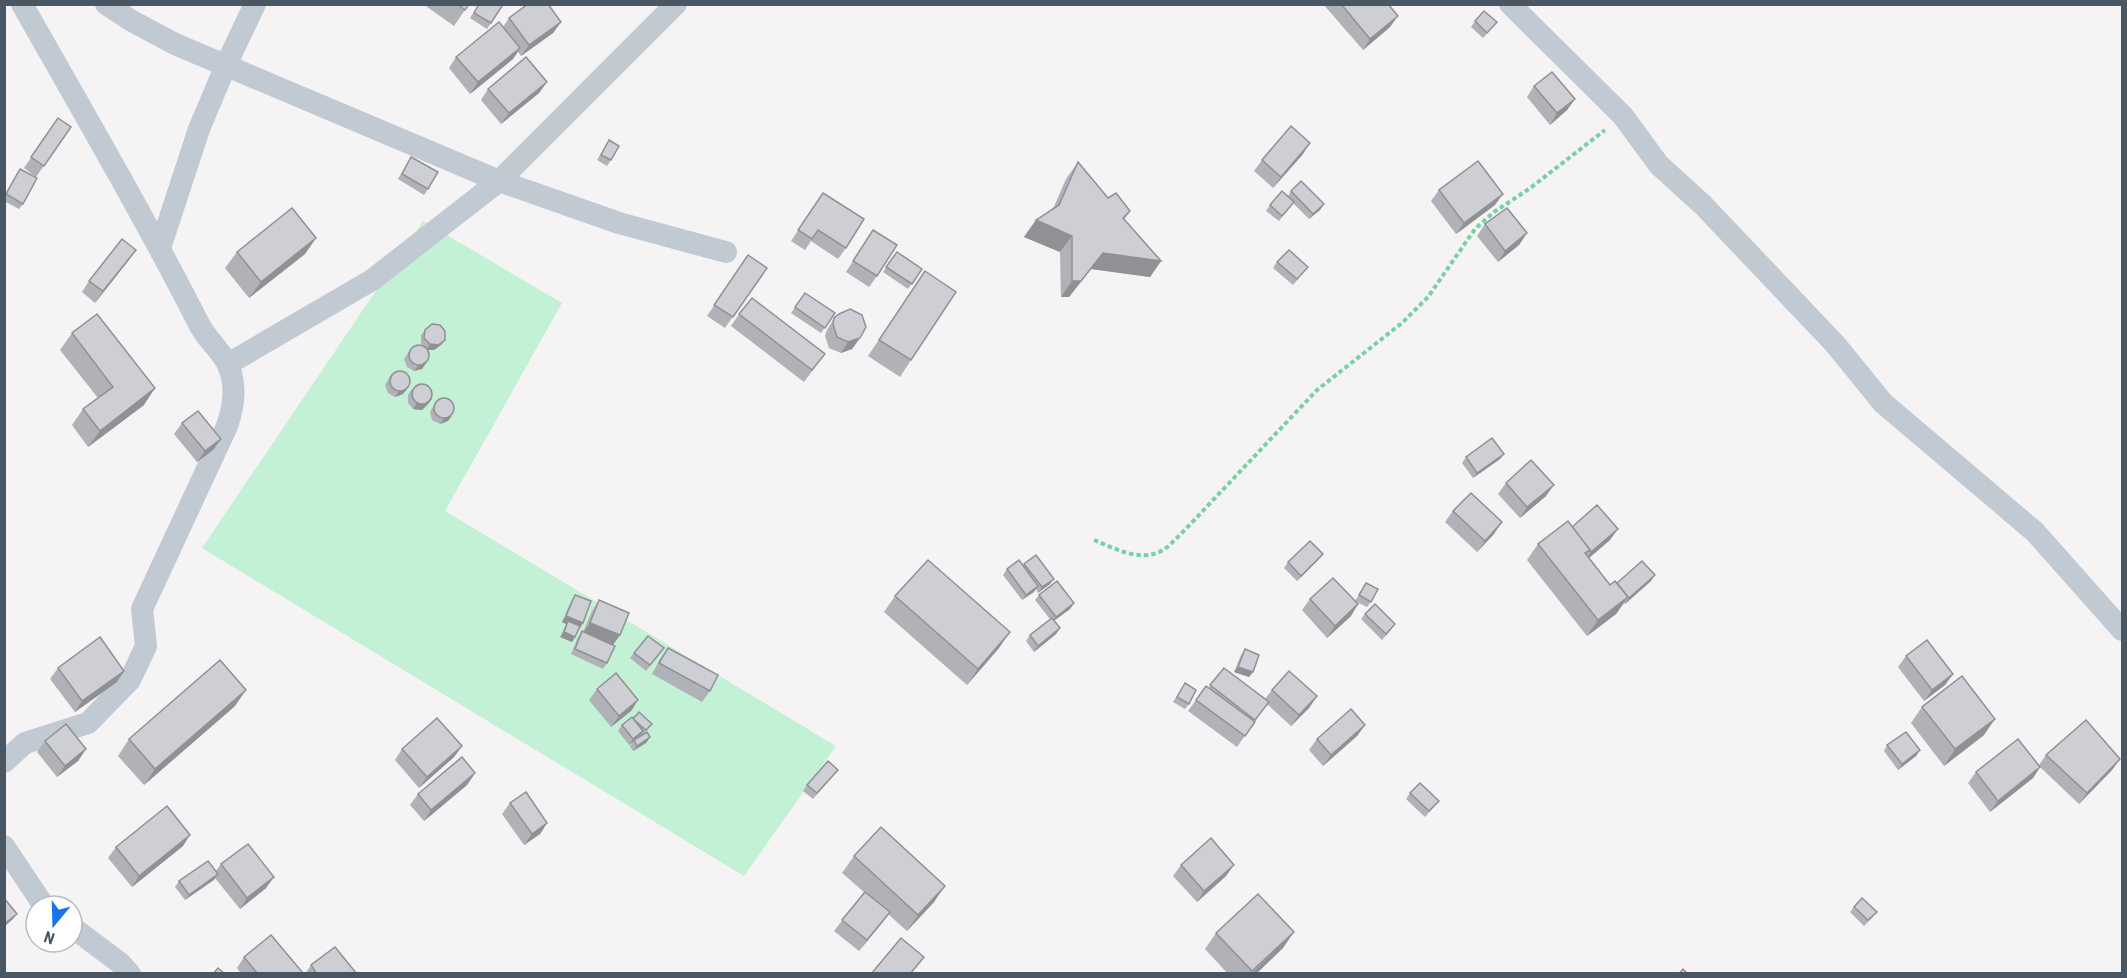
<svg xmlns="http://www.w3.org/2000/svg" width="2127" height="978" viewBox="0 0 2127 978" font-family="'Roboto Condensed',sans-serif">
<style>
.green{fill:#c3f1d5}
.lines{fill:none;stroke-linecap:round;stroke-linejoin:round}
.path{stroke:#7ad0a6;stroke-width:4;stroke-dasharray:4.5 3;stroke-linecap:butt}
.minor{stroke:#c1cad2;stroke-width:22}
.wall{fill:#b0b2b7}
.shaded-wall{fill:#909195}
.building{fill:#cdcfd5;stroke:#909195;stroke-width:1.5}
</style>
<rect width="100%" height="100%" fill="#f5f3f3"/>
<path class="green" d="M423 221 562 303 445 511 836 746 744 876 202 548Z"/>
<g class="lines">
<path class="path" d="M1094 540C1116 549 1141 563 1163 550 1170 546 1175 539 1181 534L1317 390 1402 323 1428 297 1475 229 1494 212 1529 189 1605 130"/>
<g class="minor">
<path d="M106 4 132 21 175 44 499 181 619 223 726 252"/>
<path d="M1510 4 1623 116 1659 165 1703 205 1835 344 1883 403 2035 532 2122 630"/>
<path d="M160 248 199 129 226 65 255 4"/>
<path d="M228 364 372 280 499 181 676 4"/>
<path d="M4 762 25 743 88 723 130 680 146 646 142 609 227 426C234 406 237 385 228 365 221 350 206 339 199 324 144 216 82 110 22 4"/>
<path d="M4 846 44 906"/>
<path d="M72 927 120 963 130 974"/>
</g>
</g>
<g class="wall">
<path d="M423 4H469L454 26Z"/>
<path d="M479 4 491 23 487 29 470 18Z"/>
<path d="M1388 4 1390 27 1363 50 1324 5Z"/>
<path d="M509 18 561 22 553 33 521 56 518 52 513 59 470 94 449 68 456 57 503 27Z"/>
<path d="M1475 21 1497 22 1483 38 1471 27Z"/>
<path d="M547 82 539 93 501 124 481 100 488 89Z"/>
<path d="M1534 86 1575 99 1567 110 1550 125 1527 97Z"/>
<path d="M58 118 71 127 36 177 24 168Z"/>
<path d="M609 140 611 160 607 166 597 160Z"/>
<path d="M1303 154 1273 188 1254 171 1262 160Z"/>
<path d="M411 157 428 189 424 195 398 179Z"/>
<path d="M1078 162 1108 198 1130 211 1124 220 1161 261 1150 277 1091 269 1069 297H1061L1060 252 1024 237 1036 220 1053 209 1066 179Z"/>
<path d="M20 169 23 204 19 209 4 201V196Z"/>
<path d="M1439 190 1495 205 1456 234 1431 201Z"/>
<path d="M1291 191 1324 204 1320 210 1309 219 1293 203 1279 221 1266 211 1270 205 1288 196Z"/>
<path d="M823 193 846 248 838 259 811 241 805 250 791 241Z"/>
<path d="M1485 224 1527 233 1519 245 1498 262 1477 236Z"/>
<path d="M873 230 877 276 869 287 846 272Z"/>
<path d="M316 238 305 254 249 298 225 268 237 252Z"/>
<path d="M897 252 922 269 908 289 883 272Z"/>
<path d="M748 255 767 268 725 328 707 316Z"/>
<path d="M128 261 95 303 82 292 89 281Z"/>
<path d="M1277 262 1304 272 1293 285 1273 268Z"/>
<path d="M925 271 911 360 900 377 868 356Z"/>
<path d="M805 293 835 313 821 333 791 313Z"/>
<path d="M739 314 825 354 804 382 731 326Z"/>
<path d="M834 318 860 338 852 349 841 353 829 348 825 336 827 330Z"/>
<path d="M425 330 445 340 441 345 434 350H428L426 363 422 369 414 371 407 367 404 359 412 347 422 345 421 343V335Z"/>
<path d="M72 333 144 405 88 447 72 425 83 409 98 398 60 350Z"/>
<path d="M392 373 403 394 395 397 388 393 385 385Z"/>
<path d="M412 389 432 399 428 404 422 410 413 409 408 403V395Z"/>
<path d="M437 400 448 421 440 424 432 420 430 412Z"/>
<path d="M182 423 221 439 213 450 197 462 174 434Z"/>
<path d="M1504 454 1500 459 1473 478 1462 463 1466 457Z"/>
<path d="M1506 483 1546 496 1520 518 1498 494Z"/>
<path d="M1453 511 1494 534 1477 552 1445 522Z"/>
<path d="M1572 527 1610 540 1589 558 1610 585 1617 583 1651 581 1625 604 1624 603 1616 614 1587 636 1527 560 1538 544Z"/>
<path d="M1319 559 1297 581 1284 568 1288 562Z"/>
<path d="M1024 564 1050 584 1038 593 1036 589 1022 600 1003 575 1007 569 1023 566Z"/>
<path d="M1366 583 1371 602 1367 607 1355 601Z"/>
<path d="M575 595 583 623 572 642 560 637 566 624 562 622 571 601Z"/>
<path d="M1039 595 1074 603 1070 609 1054 621 1060 628 1056 634 1034 652 1026 641 1030 635 1050 619 1035 600Z"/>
<path d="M895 596 999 648 967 685 884 612Z"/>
<path d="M1310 599 1358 604 1351 616 1327 638 1302 610Z"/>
<path d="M599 600 620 635 613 645 607 663 603 669 571 654 578 637 583 632 592 611Z"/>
<path d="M1365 614 1391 630 1382 640 1361 619Z"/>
<path d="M668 648 710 691 702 702 652 674 660 659Z"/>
<path d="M1245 649 1253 672 1249 677 1234 672 1241 655Z"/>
<path d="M634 653 660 654 646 671 630 658Z"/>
<path d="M1906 656 1953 674 1945 685 1924 701 1898 667Z"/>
<path d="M58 668 124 671 117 682 75 712 50 679Z"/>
<path d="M1224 668 1265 699 1272 690 1317 696 1309 708 1291 726 1267 704 1237 747 1188 711 1206 686 1208 688Z"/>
<path d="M1185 683 1189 704 1185 709 1173 702Z"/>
<path d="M597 689 638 700 631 711 611 727 589 700Z"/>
<path d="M235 706 144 785 118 756 129 739Z"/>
<path d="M1922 707 1984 735 1944 766 1911 723Z"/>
<path d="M632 717 648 729 643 734 650 737 646 743 633 751 630 746 633 742 629 745 618 731 622 725Z"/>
<path d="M1365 725 1357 736 1323 766 1309 750 1317 739Z"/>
<path d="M45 741 86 749 78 761 57 777 37 752Z"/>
<path d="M1887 745 1920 750 1916 756 1898 770 1884 751Z"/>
<path d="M462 746 454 757 419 788 395 760 402 749Z"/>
<path d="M2046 755 2120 759 2112 770 2079 804 2040 767 2033 778 1990 812 1968 783 1976 772 2039 765Z"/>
<path d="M475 773 467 785 424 821 410 805 418 794Z"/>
<path d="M834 775 813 799 803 791 807 785Z"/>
<path d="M1410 793 1439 801 1425 817 1406 799Z"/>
<path d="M510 803 547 823 540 834 524 845 502 814Z"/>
<path d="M183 846 132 887 108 858 116 847Z"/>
<path d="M854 856 934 902 907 931 888 914 859 951 834 931 864 892 842 873Z"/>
<path d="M221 864 266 888 240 909 215 878 185 900 175 887 179 881 216 871Z"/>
<path d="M1181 865 1226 876 1197 902 1173 876Z"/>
<path d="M1854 907 1873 917 1864 926 1850 912Z"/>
<path d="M1216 933 1283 948 1256 974H1228L1205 949Z"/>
<path d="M244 957 302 974H241L237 968Z"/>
<path d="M311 965 357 974H305Z"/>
</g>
<g class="shaded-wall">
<path d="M1398 16 1390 27 1363 50 1370 39Z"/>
<path d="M561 22 553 33 521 56 529 45Z"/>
<path d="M520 48 513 59 470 94 478 82Z"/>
<path d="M547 82 539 93 501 124 509 113Z"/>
<path d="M1575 99 1567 110 1550 125 1557 113Z"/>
<path d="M1310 143 1303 154 1273 188 1281 177Z"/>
<path d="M1503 194 1495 205 1456 234 1464 223Z"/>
<path d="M1324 204 1320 210 1309 219 1313 214Z"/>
<path d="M1036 220 1072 236 1060 252 1024 237Z"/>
<path d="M1527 233 1519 245 1498 262 1505 251Z"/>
<path d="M316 238 305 254 249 298 261 282Z"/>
<path d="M136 250 128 261 95 303 103 291Z"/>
<path d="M1103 253 1161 261 1150 277 1091 269 1069 297H1061L1072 281Z"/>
<path d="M860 338 852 349 841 353 848 342Z"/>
<path d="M445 340 441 345 434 350H426L430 344Z"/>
<path d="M426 363 422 369 414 371 418 366Z"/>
<path d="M155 388 144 405 88 447 100 431Z"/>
<path d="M407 389 403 394 395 397 399 391Z"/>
<path d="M432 399 428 404 422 410 413 409 417 403Z"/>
<path d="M452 416 448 421 440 424 444 418Z"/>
<path d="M221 439 213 450 197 462 205 451Z"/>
<path d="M1504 454 1500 459 1473 478 1477 473Z"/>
<path d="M1554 485 1546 496 1520 518 1527 507Z"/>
<path d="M1502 522 1494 534 1477 552 1485 541Z"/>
<path d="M1618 529 1610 540 1583 563 1591 552Z"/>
<path d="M1323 554 1319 559 1297 581 1301 576Z"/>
<path d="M1655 575 1651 581 1625 604 1629 598Z"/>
<path d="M1054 579 1050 584 1038 593 1042 587Z"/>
<path d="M1038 586 1034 592 1022 600 1026 595Z"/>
<path d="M1628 597 1616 614 1587 636 1598 620Z"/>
<path d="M1074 603 1070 609 1052 622 1056 617Z"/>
<path d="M1358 604 1351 616 1327 638 1335 626Z"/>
<path d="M566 616 583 623 579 629 568 621 566 624 562 622Z"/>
<path d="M590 623 620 635 612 646 582 634Z"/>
<path d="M1060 628 1056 634 1034 652 1038 646Z"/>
<path d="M564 632 575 637 572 642 560 637Z"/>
<path d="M1010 632 999 648 967 685 978 669Z"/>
<path d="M1238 667 1253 672 1249 677 1234 672Z"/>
<path d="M124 671 117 682 75 712 82 701Z"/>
<path d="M1953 674 1945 685 1924 701 1932 690Z"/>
<path d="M246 690 235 706 144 785 155 769Z"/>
<path d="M1317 696 1309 708 1291 726 1299 715Z"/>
<path d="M638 700 631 711 611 727 619 716Z"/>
<path d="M1995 719 1984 735 1944 766 1955 749Z"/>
<path d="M1365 725 1357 736 1323 766 1331 755Z"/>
<path d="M643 731 639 737 629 745 633 739Z"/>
<path d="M650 737 646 743 633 751 637 746Z"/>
<path d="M462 746 454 757 419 788 427 777Z"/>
<path d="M86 749 78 761 57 777 65 766Z"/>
<path d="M1920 750 1916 756 1898 770 1902 764Z"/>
<path d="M2120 759 2112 770 2079 804 2087 793Z"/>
<path d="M2040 767 2033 778 1990 812 1998 801Z"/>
<path d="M475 773 467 785 424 821 431 810Z"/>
<path d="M547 823 540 834 524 845 532 834Z"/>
<path d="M190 835 183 846 132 887 139 876Z"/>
<path d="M1234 865 1226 876 1197 902 1204 891Z"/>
<path d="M218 874 214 880 185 900 189 895Z"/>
<path d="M274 877 266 888 240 909 247 898Z"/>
<path d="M945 886 934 902 907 931 918 915Z"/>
<path d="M890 912 882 923 859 951 867 940Z"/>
<path d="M17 914 13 919 4 927V924Z"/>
<path d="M1294 932 1283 948 1256 974H1251Z"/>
</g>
<g class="building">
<path d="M458 4H469L465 10Z"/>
<path d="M479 4H500L502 6 491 23 474 13Z"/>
<path d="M528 4H548L561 22 529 45 509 18Z"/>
<path d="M1341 4H1388L1398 16 1370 39Z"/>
<path d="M1484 11 1497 22 1487 33 1475 21Z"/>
<path d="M499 22 520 48 478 82 456 57Z"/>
<path d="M526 57 547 82 509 113 488 89Z"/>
<path d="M1552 72 1575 99 1557 113 1534 86Z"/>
<path d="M58 118 71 127 44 166 31 157Z"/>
<path d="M1291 126 1310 143 1281 177 1262 160Z"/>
<path d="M609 140 619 146 611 160 601 155Z"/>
<path d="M411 157 438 172 428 189 402 174Z"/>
<path d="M1478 161 1503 194 1464 223 1439 190Z"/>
<path d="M1078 162 1108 198 1116 193 1130 211 1123 218 1161 261 1103 253 1081 281H1072V236L1036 220 1059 205Z"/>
<path d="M20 169 37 178 23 204 6 194Z"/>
<path d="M1301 181 1324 204 1313 214 1291 191Z"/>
<path d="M1282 191 1294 202 1282 216 1270 205Z"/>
<path d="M823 193 864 219 846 248 818 230 812 239 798 230Z"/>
<path d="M292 208 316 238 261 282 237 252Z"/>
<path d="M1507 208 1527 233 1505 251 1485 224Z"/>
<path d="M873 230 897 245 877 276 853 261Z"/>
<path d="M122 239 136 250 103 291 89 281Z"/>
<path d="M1289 250 1308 267 1297 279 1277 262Z"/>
<path d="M897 252 922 269 912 284 886 267Z"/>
<path d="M748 255 767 268 733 317 714 305Z"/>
<path d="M925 271 956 292 911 360 879 340Z"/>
<path d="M805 293 835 313 825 328 795 307Z"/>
<path d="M752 298 825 354 812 370 739 314Z"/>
<path d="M850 309 862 315 866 327 860 338 848 342 837 337 833 324 834 318 839 314Z"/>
<path d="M97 314 155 388 100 431 83 409 113 387 72 333Z"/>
<path d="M432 324 440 325 445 331V340L438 345 430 344 424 338 425 330Z"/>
<circle cx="419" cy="355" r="10"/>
<circle cx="400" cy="381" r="10"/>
<circle cx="422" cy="394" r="10"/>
<circle cx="444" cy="408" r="10"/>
<path d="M198 411 221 439 205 451 182 423Z"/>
<path d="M1492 438 1504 454 1477 473 1466 457Z"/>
<path d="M1531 460 1554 485 1527 507 1506 483Z"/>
<path d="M1471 493 1502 522 1485 541 1453 511Z"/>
<path d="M1597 505 1618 529 1591 552 1589 550H1590L1572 527Z"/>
<path d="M1568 521 1590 550 1585 553 1610 585 1615 581 1628 597 1598 620 1538 544Z"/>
<path d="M1310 541 1323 554 1301 576 1288 562Z"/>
<path d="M1036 555 1054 579 1042 587 1024 564Z"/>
<path d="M928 560 1010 632 978 669 895 596Z"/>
<path d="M1019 560 1038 586 1026 595 1007 569Z"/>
<path d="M1642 561 1655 575 1629 598 1617 583Z"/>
<path d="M1333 578 1358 604 1335 626 1310 599Z"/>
<path d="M1057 581 1074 603 1056 617 1039 595Z"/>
<path d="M1366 583 1378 589 1371 602 1359 595Z"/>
<path d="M575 595 591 601 583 623 566 616Z"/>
<path d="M599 600 629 613 620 635 590 623Z"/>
<path d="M1375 604 1395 624 1386 634 1365 614Z"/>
<path d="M1052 618 1060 628 1038 646 1030 635Z"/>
<path d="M568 621 580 626 575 637 564 632Z"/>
<path d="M582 631 615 646 607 663 575 649Z"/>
<path d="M648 636 664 648 650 665 634 653Z"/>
<path d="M100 637 124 671 82 701 58 668Z"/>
<path d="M1927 640 1953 674 1932 690 1906 656Z"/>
<path d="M668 648 718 675 710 691 659 663Z"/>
<path d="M1245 649 1259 655 1253 672 1238 667Z"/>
<path d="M220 660 246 690 155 769 129 739Z"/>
<path d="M1224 668 1269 702 1255 720 1210 685Z"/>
<path d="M1289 671 1317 696 1299 715 1272 690Z"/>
<path d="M616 673 638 700 619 716 597 689Z"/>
<path d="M1962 676 1995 719 1955 749 1922 707Z"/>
<path d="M1185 683 1196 690 1189 704 1177 697Z"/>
<path d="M1206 686 1255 722 1245 736 1196 700Z"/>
<path d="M1351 709 1365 725 1331 755 1317 739Z"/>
<path d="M639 712 652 724 646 730 633 719Z"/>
<path d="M632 717 643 731 633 739 622 725Z"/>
<path d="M437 718 462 746 427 777 402 749Z"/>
<path d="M2086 720 2120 759 2087 793 2046 755Z"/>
<path d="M66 724 86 749 65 766 45 741Z"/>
<path d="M647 732 650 737 637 746 634 740Z"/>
<path d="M1906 732 1920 750 1902 764 1887 745Z"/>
<path d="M2018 739 2040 767 1998 801 1976 772Z"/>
<path d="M462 757 475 773 431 810 418 794Z"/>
<path d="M828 761 838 770 817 793 807 785Z"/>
<path d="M1420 783 1439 801 1429 811 1410 793Z"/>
<path d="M526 792 547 823 532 834 510 803Z"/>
<path d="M167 806 190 835 139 876 116 847Z"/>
<path d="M881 827 945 886 918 915 854 856Z"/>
<path d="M1211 838 1234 865 1204 891 1181 865Z"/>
<path d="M248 844 274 877 247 898 221 864Z"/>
<path d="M208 861 218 874 189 895 179 881Z"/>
<path d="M865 892 890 912 867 940 842 920Z"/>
<path d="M1258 894 1294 932 1252 971 1216 933Z"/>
<path d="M4 898 17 914 4 924Z"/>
<path d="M1862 898 1877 912 1868 920 1854 907Z"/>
<path d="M271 935 303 973 258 974 244 957Z"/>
<path d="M901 938 924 957 910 974H871Z"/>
<path d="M335 947 357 974H317L311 965Z"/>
<path d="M218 968 225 974H213Z"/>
<path d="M1683 969 1688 974H1679Z"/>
</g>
<rect width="2127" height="978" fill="none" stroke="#4a5661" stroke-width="12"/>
<g transform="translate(54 924) rotate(199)"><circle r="28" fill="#ffffff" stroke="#b7bbc0" stroke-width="1.5"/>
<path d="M0-4.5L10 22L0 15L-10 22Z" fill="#1a73e8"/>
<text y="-9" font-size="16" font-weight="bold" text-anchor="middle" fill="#4a5661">N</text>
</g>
</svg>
